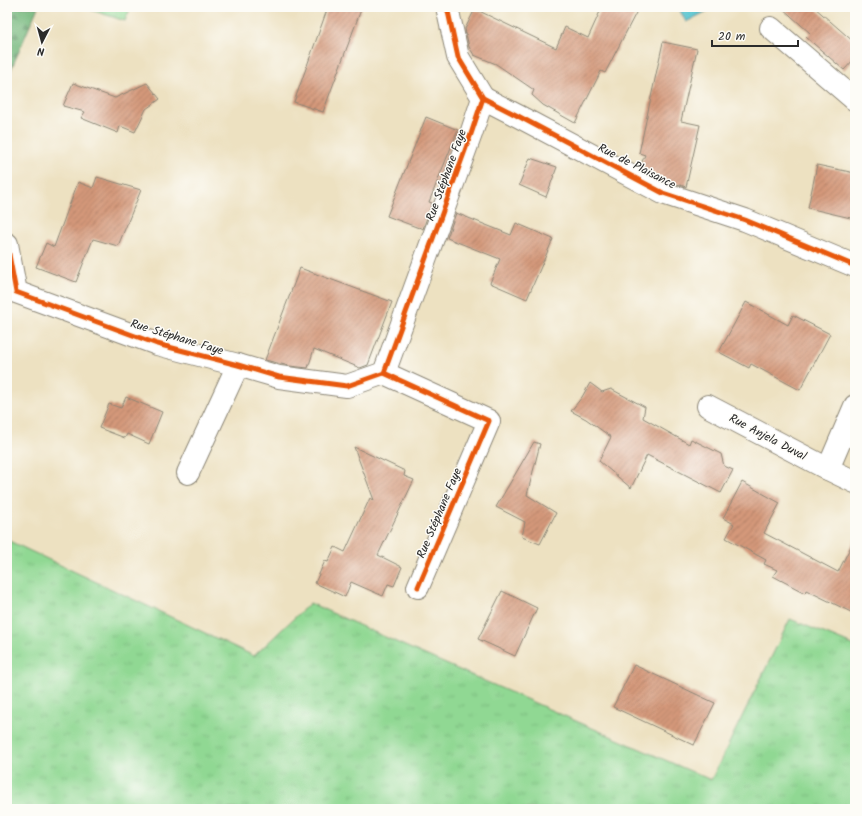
<svg xmlns="http://www.w3.org/2000/svg" width="862" height="816" viewBox="0 0 862 816" font-family="Kalam,sans-serif">
<style>
.grass{fill:url(#grass-tufts);stroke:#5e825f}
.forest{fill:url(#forest-firs);stroke:#507254}
.water{fill:#58c4cf;stroke:#42787d}
.building{fill:url(#building-hatch)}
.lines{fill:none;stroke-linecap:round;stroke-linejoin:round}
.minor-casing{stroke:#8c8676;stroke-width:24}
.minor{stroke:#fff;stroke-width:22}
.cycleway-casing{stroke:#fdfcf7;stroke-width:8}
.cycleway{stroke:#e8590c;stroke-width:5}
.labels{text-anchor:middle;stroke-width:3;stroke-linejoin:round;paint-order:stroke}
.street-label{font-size:12px;fill:#2b2b2b;stroke:#fdfcf7}
</style>
<defs>
<pattern id="grass-tufts" width="24" height="20" patternUnits="userSpaceOnUse"><rect width="24" height="20" fill="#90d893"/><path d="M3 7l-1-3M5 7V3M7 7l1-3M15 17l-1-3M17 17v-4M19 17l1-3" fill="none" stroke="#7cba7f"/></pattern>
<pattern id="forest-firs" width="22" height="20" patternUnits="userSpaceOnUse"><rect width="22" height="20" fill="#74b87d"/><path d="M5 1l3.5 6h-7zM16 11l3.5 6h-7z" fill="#5f9667"/></pattern>
<pattern id="building-hatch" width="6" height="6" patternUnits="userSpaceOnUse"><rect width="6" height="6" fill="#d4987a"/><path d="M-1 1l2-2M0 6l6-6M5 7l2-2" fill="none" stroke="#ac7c64"/></pattern>
</defs>
<rect width="100%" height="100%" fill="#fdfcf7"/>
<filter id="ink" filterUnits="userSpaceOnUse"><feTurbulence type="fractalNoise" baseFrequency=".025" numOctaves="2"/><feDisplacementMap in="SourceGraphic" scale="8" xChannelSelector="R" yChannelSelector="G"/><feConvolveMatrix kernelMatrix="1 2 1 2 8 2 1 2 1" color-interpolation-filters="sRGB"/></filter>
<filter id="wash" filterUnits="userSpaceOnUse"><feTurbulence type="fractalNoise" baseFrequency=".012" numOctaves="4" result="noise"/><feDisplacementMap in="SourceGraphic" scale="16" xChannelSelector="R" yChannelSelector="G"/><feGaussianBlur stdDeviation="0.9" result="paint"/><feColorMatrix in="noise" values="0 0 0 0 0 0 0 0 0 0 0 0 0 0 0 0 0 1.4 0 .05"/><feComposite in="paint" operator="in"/></filter>
<g filter="url(#wash)">
<rect width="100%" height="100%" fill="#ede1c1"/>
<g class="grass">
<path d="M82 7H131L125 21Z"/>
<path d="M7 540 254 656 310 603 416 651 711 780 790 619 855 646V809H7Z"/>
</g>
<path class="forest" d="M7 7H38L7 79Z"/>
<path class="water" d="M678 7H715L686 22Z"/>
<g id="blocks">
<g class="building">
<path d="M328 7H362L323 112 294 102Z"/>
<path d="M602 7H639L605 73 601 71 575 123 543 105 532 95 534 90 496 64 474 55 469 47 465 29 475 9 556 48 565 27 588 38Z"/>
<path d="M781 7H814L855 43V58L844 70 806 37 810 33Z"/>
<path d="M663 42 697 49 681 121 700 125 686 187 668 181 640 166 645 155 639 153Z"/>
<path d="M73 83 115 98 147 83 160 99 146 109 135 132 120 126 118 133 81 118 85 112 63 106Z"/>
<path d="M426 117 458 130 429 202 432 203 423 229 420 227 419 228 387 216Z"/>
<path d="M530 158 557 167 546 197 519 185Z"/>
<path d="M817 165 855 173V219L808 208Z"/>
<path d="M97 177 141 190 118 246 93 239 76 282 36 267 46 243 54 247 78 182 93 188Z"/>
<path d="M456 213 511 235 516 223 553 239 527 299 490 283 500 259 447 238Z"/>
<path d="M300 268 392 302 368 365 360 368 314 349 308 368 289 366 265 360Z"/>
<path d="M746 302 788 325 793 315 830 334 800 390 751 364 749 368 719 352Z"/>
<path d="M590 383 602 392 611 389 645 407 643 418 689 444 691 439 721 454 724 466 733 470 721 493 647 455 631 488 599 461 611 437 586 419 571 411 582 397Z"/>
<path d="M126 397 162 412 149 444 127 434 125 438 99 428 109 404 121 408Z"/>
<path d="M534 442 540 444 527 495 556 513 540 544 522 537 525 522 496 507Z"/>
<path d="M354 447 405 471 404 476 414 480 378 555 402 567 394 586 388 584 383 596 351 582 345 597 315 583 325 561 328 562 335 547 345 552 370 498 374 500Z"/>
<path d="M742 482 780 503 764 533 838 572 855 538V614L806 590 805 593 773 576 777 570 764 564 766 560 726 538 734 524 723 518Z"/>
<path d="M502 591 537 608 515 656 478 639Z"/>
<path d="M634 665 715 703 694 745 613 707Z"/>
</g>
</g>
</g>
<g filter="url(#ink)">
<use href="#blocks" fill-opacity="0" stroke="#8c8676" stroke-width="1"/>
<g class="lines">
<defs>
<g id="minor">
<path d="M771 28 855 100"/>
<path d="M483 98 518 116 663 193 745 220 855 266"/>
<path d="M7 244 16 292 157 344 238 365 279 377 347 386 384 373"/>
<path d="M708 406 828 469 855 406"/>
<path d="M828 469 855 482"/>
<path d="M188 473 238 365"/>
<path d="M418 587 489 421 384 373 471 134 483 98 458 57 447 7"/>
</g>
</defs>
<use href="#minor" class="minor-casing"/>
<use href="#minor" class="minor"/>
<defs>
<g id="cycleway">
<path d="M483 98 518 116 663 193 745 220 855 266"/>
<path d="M7 244 16 292 157 344 238 365 279 377 347 386 384 373"/>
<path d="M418 587 489 421 384 373 471 134 483 98 458 57 447 7"/>
</g>
</defs>
<use href="#cycleway" class="cycleway-casing"/>
<use href="#cycleway" class="cycleway"/>
</g>
</g>
<g class="labels">
<g class="street-label">
<text transform="translate(637 166) rotate(27)" y="4">Rue de Plaisance</text>
<text transform="translate(446 175) rotate(-70)" y="4">Rue Stéphane Faye</text>
<text transform="translate(177 337) rotate(17)" y="4">Rue Stéphane Faye</text>
<text transform="translate(768 437) rotate(28)" y="4">Rue Anjela Duval</text>
<text transform="translate(439 513) rotate(-67)" y="4">Rue Stéphane Faye</text>
</g>
</g>
<rect width="862" height="816" fill="none" stroke="#fdfcf7" stroke-width="24"/>
<g transform="translate(42 42) rotate(186)" stroke="#fdfcf7" stroke-width="3" paint-order="stroke">
<path d="M0-3L7 15L0 10L-7 15Z" fill="#2b2b2b"/>
<text y="-6" font-size="11" font-weight="bold" text-anchor="middle" fill="#2b2b2b">N</text>
</g>
<path d="M712 40v6h86v-6" fill="none" stroke="#2b2b2b" stroke-width="2"/>
<text x="718" y="40" font-size="12" fill="#2b2b2b" stroke="#fdfcf7" stroke-width="3" paint-order="stroke">20 m</text>
</svg>
